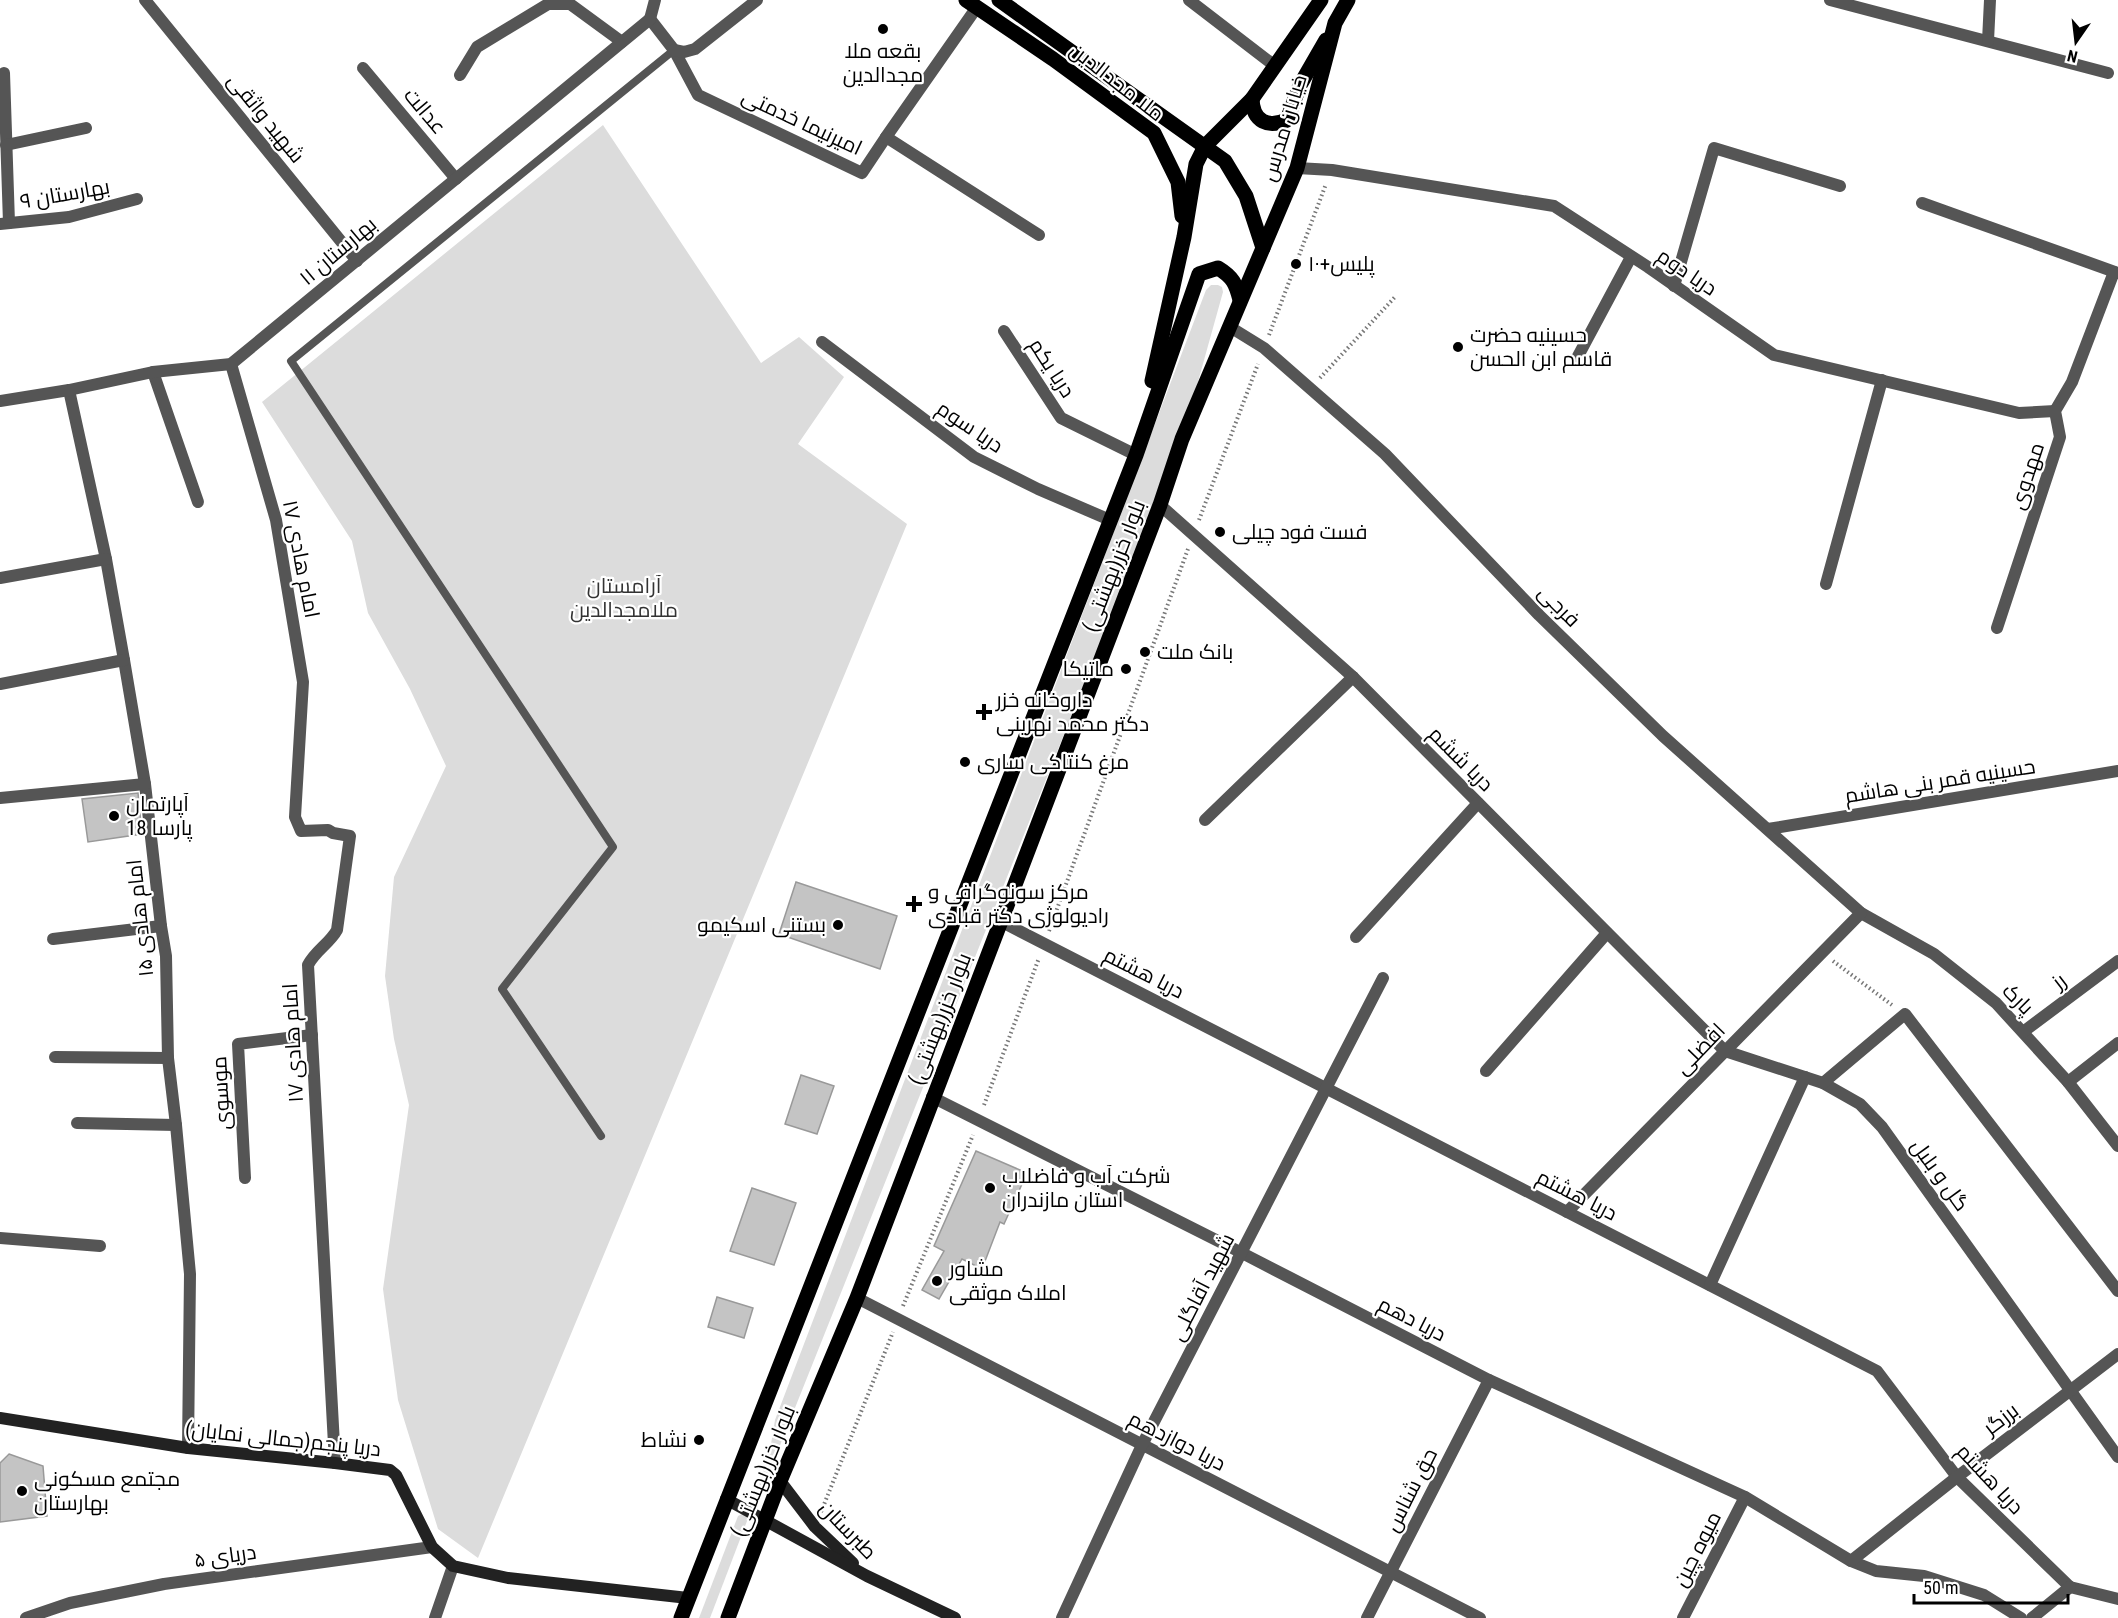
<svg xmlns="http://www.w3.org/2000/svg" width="2118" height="1618" viewBox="0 0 2118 1618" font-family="'Roboto Condensed',Cairo,sans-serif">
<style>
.green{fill:#dcdcdc}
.building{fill:#c4c4c4;stroke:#999;stroke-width:1.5}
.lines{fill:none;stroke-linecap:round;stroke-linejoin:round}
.path{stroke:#777;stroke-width:4;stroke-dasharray:1.5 3;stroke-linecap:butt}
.lane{stroke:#555;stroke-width:8}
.street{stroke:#555;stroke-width:12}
.secondary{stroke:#222;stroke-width:12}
.primary{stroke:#000;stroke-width:15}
.poi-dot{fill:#000;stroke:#fff;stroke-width:2}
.labels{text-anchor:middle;stroke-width:4.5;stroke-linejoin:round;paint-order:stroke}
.poi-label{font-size:21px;fill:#000;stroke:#fff;text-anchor:start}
.street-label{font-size:21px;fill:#000;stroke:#fff}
.park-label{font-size:21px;fill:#333;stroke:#fff}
</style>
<rect width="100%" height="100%" fill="#fff"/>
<g class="green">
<path d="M603 125 761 363 799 337 844 377 798 444 907 524 478 1558 438 1529 398 1400 383 1289 409 1105 394 1039 385 976 394 877 446 766 410 689 368 613 352 541 262 402Z"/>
<path d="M1211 285H1218L1222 287 1223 292 1182 439 763 1488 757 1493 771 1444 775 1420 1206 290Z"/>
<path d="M742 1514 747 1516V1521L710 1618H699L738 1516Z"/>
</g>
<g class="building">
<path d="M138 793 142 834 88 842 82 799Z"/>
<path d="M796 882 897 916 880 969 779 934Z"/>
<path d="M801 1075 834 1086 817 1134 785 1124Z"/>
<path d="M976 1151 1027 1173 1004 1224 1000 1222 982 1269 962 1259 939 1299 922 1290 944 1251 934 1246Z"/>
<path d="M752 1188 796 1203 774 1265 730 1251Z"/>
<path d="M717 1297 753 1308 744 1338 708 1327Z"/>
<path d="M9 1454 43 1466 47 1516 0 1522V1463Z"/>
</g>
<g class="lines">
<g class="path">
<path d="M1269 335 1326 184"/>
<path d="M1320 378 1395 297"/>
<path d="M1199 520 1258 364"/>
<path d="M1049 931 1188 549"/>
<path d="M1833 961 1892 1005"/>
<path d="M984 1105 1039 958"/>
<path d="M903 1306 973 1135"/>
<path d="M821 1512 893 1332"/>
</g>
<path class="lane" d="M601 1136 502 989 613 847 291 361 674 50"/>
<g class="street">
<path d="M145 0 357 261"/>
<path d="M1189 0 1275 66"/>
<path d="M1830 0 2108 73"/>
<path d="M650 19 674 50 698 95 862 173 886 137 1039 235"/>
<path d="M650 19 655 0"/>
<path d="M1988 41 1990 0"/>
<path d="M674 50 684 52 695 49 757 0"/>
<path d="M363 68 456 179"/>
<path d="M4 73 9 223"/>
<path d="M460 75 477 47 548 4H570L622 42"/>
<path d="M886 137 977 7"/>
<path d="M6 145 86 128"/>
<path d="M1297 168 1332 170 1554 206 1648 267 1774 355 2019 413 2055 411"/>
<path d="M1922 203 2118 273"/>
<path d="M0 224 69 217 137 199"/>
<path d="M1674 286 1714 148 1840 186"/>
<path d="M1230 327 1264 348 1385 454 1539 615 1663 736 1861 913 1934 954 1996 1003 2068 1082 2118 1146"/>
<path d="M1004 331 1061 418 1136 455"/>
<path d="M822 342 974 457 1038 489 1110 520"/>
<path d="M1577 358 1631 257"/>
<path d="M231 364 276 520 303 682 295 817 301 831 328 830 333 833 350 836 337 930C330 943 315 951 308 965L335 1463"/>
<path d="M153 372 198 502"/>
<path d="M69 390 106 559 124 660 145 784 161 926 166 956 168 1058 176 1125 190 1274 188 1448"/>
<path d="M0 401 69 390 153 372 231 364 650 19"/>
<path d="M1160 505 1353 677 1725 1051 1823 1083 1860 1104 1882 1127 2118 1457"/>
<path d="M0 578 106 559"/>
<path d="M1826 584 1882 380"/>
<path d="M1997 628 2060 437 2055 411 2072 382 2114 272"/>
<path d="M0 684 124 660"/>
<path d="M0 798 145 784"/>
<path d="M1205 820 1353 677"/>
<path d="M1768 829 2118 771"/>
<path d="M1000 921 1877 1371 1957 1477 2070 1587"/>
<path d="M1356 937 1478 803"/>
<path d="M53 939 161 926"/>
<path d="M2023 1032 2118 961"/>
<path d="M55 1057 168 1058"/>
<path d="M1486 1071 1607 933"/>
<path d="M2068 1082 2118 1043"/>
<path d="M1823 1083 1905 1014 2118 1291"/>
<path d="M932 1097 1242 1253 1489 1380 1745 1497 1851 1561 1876 1571 1924 1576 1984 1595 2021 1618"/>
<path d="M77 1123 176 1125"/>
<path d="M245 1178 238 1044 312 1035"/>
<path d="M1567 1212 1861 913"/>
<path d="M0 1238 100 1246"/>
<path d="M1710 1285 1805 1077"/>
<path d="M857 1298 1480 1618"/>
<path d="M1851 1561 1957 1477 2118 1354"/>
<path d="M2070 1587 2118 1599"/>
<path d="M26 1618 70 1603 164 1584 432 1547"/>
<path d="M435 1618 453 1566"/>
<path d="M1062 1618 1142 1445 1383 978"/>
<path d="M1367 1618 1489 1380"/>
<path d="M1683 1618 1745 1497"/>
<path d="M2032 1618 2070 1587"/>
</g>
<g class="secondary">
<path d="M0 1418 188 1448 335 1463 390 1470 396 1475 432 1547 453 1566 508 1578 688 1598"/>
<path d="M780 1481 815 1527 853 1563"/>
<path d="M726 1499 867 1576 955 1618"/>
</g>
<g class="primary">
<path d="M966 0 1053 59 1154 133 1178 182 1182 216"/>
<path d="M999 0 1225 161 1246 196 1263 248"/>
<path d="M1252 99C1253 122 1268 128 1287 120L1300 85 1326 40"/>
<path d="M1152 381 1184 237 1196 164 1205 146 1252 99 1321 0"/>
<path d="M681 1618 1136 455 1199 274 1218 268C1233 277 1236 284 1240 300"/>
<path d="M728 1618 780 1481 857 1298 1160 505 1182 439 1297 168 1335 23 1348 0"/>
</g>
</g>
<g class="poi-dot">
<circle cx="883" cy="29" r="6"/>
<circle cx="1296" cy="264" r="6"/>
<circle cx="1458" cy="347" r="6"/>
<circle cx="1220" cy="532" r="6"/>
<circle cx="1145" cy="652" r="6"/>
<circle cx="1126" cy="669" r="6"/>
<path d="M981 703h6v6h6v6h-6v6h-6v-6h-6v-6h6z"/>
<circle cx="965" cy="762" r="6"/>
<circle cx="114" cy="816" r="6"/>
<path d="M911 895h6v6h6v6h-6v6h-6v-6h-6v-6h6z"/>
<circle cx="838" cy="925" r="6"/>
<circle cx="990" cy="1188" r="6"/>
<circle cx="937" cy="1281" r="6"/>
<circle cx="699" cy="1440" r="6"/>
<circle cx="22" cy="1491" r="6"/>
</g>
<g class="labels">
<g class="poi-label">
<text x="883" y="58" text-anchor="middle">بقعه ملا<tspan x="883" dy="24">مجدالدين</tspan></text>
<text x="1308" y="271">پلیس+١٠</text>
<text x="1470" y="342">حسینیه حضرت<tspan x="1470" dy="24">قاسم ابن الحسن</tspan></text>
<text x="1232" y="539">فست فود چیلی</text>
<text x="1157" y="659">بانک ملت</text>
<text x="1114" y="676" text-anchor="end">ماتیکا</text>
<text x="996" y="707">داروخانه خزر<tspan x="996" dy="24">دکتر محمد نهرینی</tspan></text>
<text x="977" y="769">مرغ کنتاکی ساری</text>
<text x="126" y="811">آپارتمان<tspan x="126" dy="24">پارسا 18</tspan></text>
<text x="928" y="899">مركز سونوگرافی و<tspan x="928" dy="24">راديولوژی دكتر قبادی</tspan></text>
<text x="826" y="932" text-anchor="end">بستنی اسکیمو</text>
<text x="1002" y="1183">شرکت آب و فاضلاب<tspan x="1002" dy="24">استان مازندران</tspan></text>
<text x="949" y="1276">مشاور<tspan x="949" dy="24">املاک موثقی</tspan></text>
<text x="687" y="1447" text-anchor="end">نشاط</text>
<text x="34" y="1486">مجتمع مسکونی<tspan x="34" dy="24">بهارستان</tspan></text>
</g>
<g class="street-label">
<text transform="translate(1117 82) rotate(38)" y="7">ملا مجدالدین</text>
<text transform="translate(425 111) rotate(50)" y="7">عدالت</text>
<text transform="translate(266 118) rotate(51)" y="7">شهید واثقی</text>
<text transform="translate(802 122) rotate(25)" y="7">امیرنیما خدمتی</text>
<text transform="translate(1284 128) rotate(-73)" y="7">خیابان مدرس</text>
<text transform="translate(65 194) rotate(-10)" y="7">بهارستان ٩</text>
<text transform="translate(338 251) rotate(-40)" y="7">بهارستان ۱۱</text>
<text transform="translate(1687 272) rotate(34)" y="7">دریا دوم</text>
<text transform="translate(1052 368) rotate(57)" y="7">دریا یکم</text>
<text transform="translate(970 427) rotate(34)" y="7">دریا سوم</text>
<text transform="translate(2027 476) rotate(-72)" y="7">مهدوی</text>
<text transform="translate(301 559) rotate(79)" y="7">امام هادی ۱۷</text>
<text transform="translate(1114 566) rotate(-69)" y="7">بلوار خزر(بهشتی)</text>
<text transform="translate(1559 606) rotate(45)" y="7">فرجی</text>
<text transform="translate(1461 759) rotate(45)" y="7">دریا ششم</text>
<text transform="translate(1940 781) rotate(-9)" y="7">حسینیه قمر بنی هاشم</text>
<text transform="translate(140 918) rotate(-96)" y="7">امام هادی ۱۵</text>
<text transform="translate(1144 973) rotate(27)" y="7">دریا هشتم</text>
<text transform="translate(2059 981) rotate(-37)" y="7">رز</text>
<text transform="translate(2018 999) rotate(45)" y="7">پارک</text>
<text transform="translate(940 1019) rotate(-69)" y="7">بلوار خزر(بهشتی)</text>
<text transform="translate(293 1043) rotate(-93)" y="7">امام هادی ۱۷</text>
<text transform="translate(1700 1049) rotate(-46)" y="7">افضلی</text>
<text transform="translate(221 1093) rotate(-93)" y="7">موسوی</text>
<text transform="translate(1940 1175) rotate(54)" y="7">گل و بلبل</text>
<text transform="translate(1577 1195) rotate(27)" y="7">دریا هشتم</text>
<text transform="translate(1202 1287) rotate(-63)" y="7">شهید آقاگلی</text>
<text transform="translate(1412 1319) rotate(27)" y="7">دریا دهم</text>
<text transform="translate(2001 1419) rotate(-37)" y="7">برزگر</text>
<text transform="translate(283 1439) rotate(6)" y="7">دریا پنجم(جمالی نمایان)</text>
<text transform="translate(1177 1441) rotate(27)" y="7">دریا دوازدهم</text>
<text transform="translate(763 1471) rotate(-68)" y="7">بلوار خزر(بهشتی)</text>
<text transform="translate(1990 1479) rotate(47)" y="7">دریا هشتم</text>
<text transform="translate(1411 1490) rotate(-63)" y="7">حق شناس</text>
<text transform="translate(848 1530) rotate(46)" y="7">طبرستان</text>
<text transform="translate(1697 1549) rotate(-63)" y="7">میوه چین</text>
<text transform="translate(225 1556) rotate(-8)" y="7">دریای ۵</text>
</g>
<g class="park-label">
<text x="624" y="593">آرامستان<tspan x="624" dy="24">ملامجدالدین</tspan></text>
</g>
</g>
<g transform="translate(2076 42) rotate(194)" stroke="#ffffff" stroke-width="4.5" paint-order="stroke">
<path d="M0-4.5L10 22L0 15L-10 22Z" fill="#000000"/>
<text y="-9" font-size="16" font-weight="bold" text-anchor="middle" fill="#000000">N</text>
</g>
<path d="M1914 1594v9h154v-9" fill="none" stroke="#000000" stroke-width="3"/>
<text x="1923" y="1594" font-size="18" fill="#000000" stroke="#ffffff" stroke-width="4.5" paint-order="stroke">50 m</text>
</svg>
